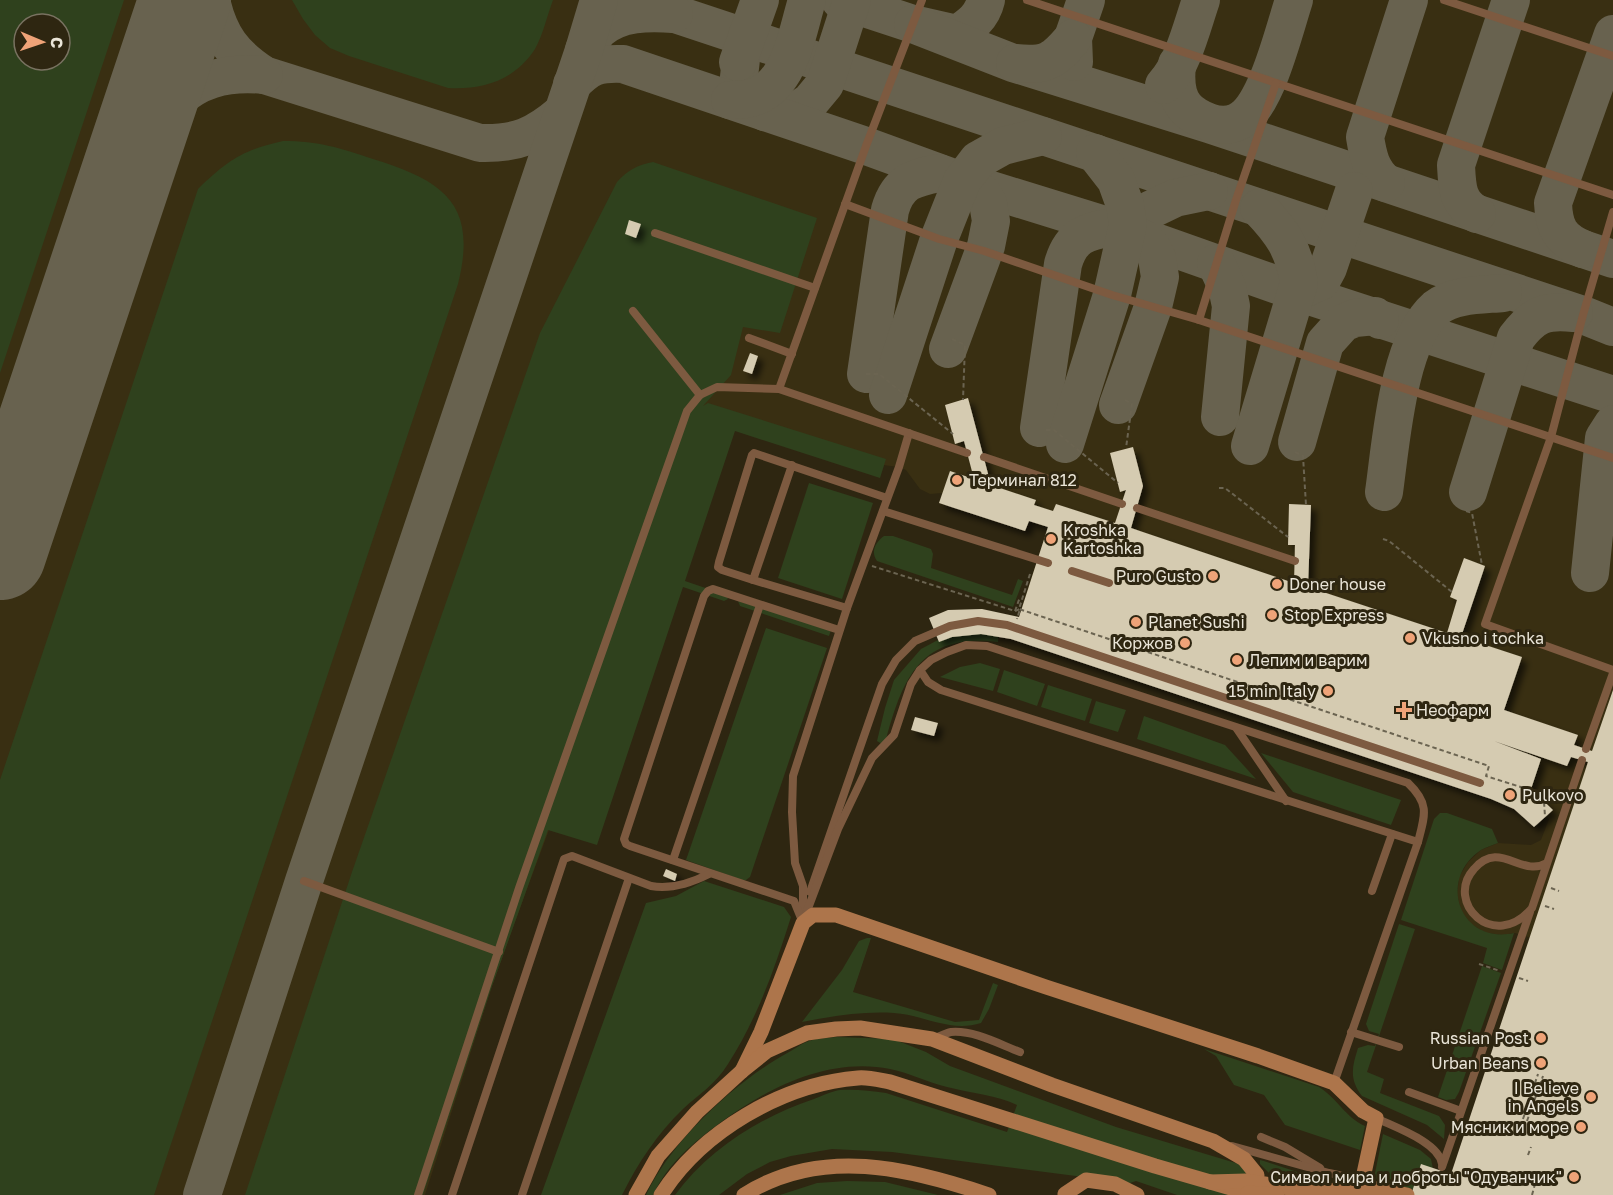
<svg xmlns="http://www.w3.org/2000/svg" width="1613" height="1195" viewBox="0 0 1613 1195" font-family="'Golos Text',sans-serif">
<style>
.built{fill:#392f12;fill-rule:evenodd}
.green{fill:#2f411d;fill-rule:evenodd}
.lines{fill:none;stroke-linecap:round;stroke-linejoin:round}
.taxiway{stroke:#68624f;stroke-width:38}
.runway{stroke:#68624f;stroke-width:92}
.building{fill:#d5cbb1;filter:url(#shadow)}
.path{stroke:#6b6451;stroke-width:2;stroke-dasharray:4.5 3;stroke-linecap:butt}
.lane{stroke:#7d5a40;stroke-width:8}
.secondary{stroke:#ad754b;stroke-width:15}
.secondary-bridge{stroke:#ad754b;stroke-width:15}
.poi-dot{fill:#efa378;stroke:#2e2611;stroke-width:2}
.labels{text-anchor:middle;stroke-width:6;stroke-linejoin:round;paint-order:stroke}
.poi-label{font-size:16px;fill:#eae5d8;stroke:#2e2611;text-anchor:start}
</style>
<defs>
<filter id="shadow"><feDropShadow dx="5.5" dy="5.5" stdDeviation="3" flood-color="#0009"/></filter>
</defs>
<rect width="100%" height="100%" fill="#2e2611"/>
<path class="built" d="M0 0H1613V1178L1532 938 1515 933 1503 935 1486 933 1471 924 1461 911 1457 894 1459 877 1468 862 1481 850 1498 843 1531 845 1541 840 1549 819 1546 816 1553 810 1531 789 1541 759 1494 743 1487 761 1022 606 1048 527 1029 521 1025 531 939 503 942 493 930 494 920 489 906 470 899 467 875 464 705 411 527 889 491 989 425 1195H0ZM24 24H60V60H24Z"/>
<g class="green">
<path d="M0 0H124L0 373ZM24 24H60V60H24Z"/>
<path d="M292 0H553C547 16 543 35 535 49 515 80 483 90 448 88L349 56 330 48 315 35 303 19Z"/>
<path d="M283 141C319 141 340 148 373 159 444 181 478 204 458 284L154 1195H0V780L198 189C228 160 243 150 283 141Z"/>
<path d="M653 162 817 218 780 333 743 327 731 375 703 406 708 403 886 459 880 478 735 431 685 581 726 595 728 599 724 601 683 587 597 845 548 830 491 989 423 1195H245L352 872 540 333 617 182C628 170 637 165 653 162Z"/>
<path d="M809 483 873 503 842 599 778 578Z"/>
<path d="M884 536H893L931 549 933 554 931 568 1012 595 1018 579 1023 581 1013 607 877 561C870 551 876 542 884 536Z"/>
<path d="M738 601 831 630 829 636 740 606Z"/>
<path d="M766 628 827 648 750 877 746 880H742L686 860Z"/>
<path d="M999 632 998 642C922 633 903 676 886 740L882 744 877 741 885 708 894 680 921 649 951 633Z"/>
<path d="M980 663 1000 669 993 691 940 677 960 667Z"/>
<path d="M1004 670 1045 684 1037 706 997 692Z"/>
<path d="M1048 685 1092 699 1085 721 1041 707Z"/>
<path d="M1096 701 1126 710 1118 732 1089 723Z"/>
<path d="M1144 716 1225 745 1256 779 1137 739Z"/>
<path d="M1261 753 1401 800 1391 825 1293 792Z"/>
<path d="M1440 813H1447L1492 829 1498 843C1493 845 1486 847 1481 850 1436 880 1461 945 1514 933L1502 970 1483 963 1487 948 1401 920 1434 819Z"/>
<path d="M704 881 784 907 791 917C775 968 757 1019 728 1064 716 1084 699 1094 683 1109 657 1134 638 1163 622 1195H541L646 903 676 896Z"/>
<path d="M1399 924 1415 929 1367 1072 1384 1079 1380 1093 1439 1116 1445 1125 1444 1139 1427 1125 1362 1096C1349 1079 1352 1067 1358 1048L1368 1045 1375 1046 1379 1034 1369 1031 1366 1024Z"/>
<path d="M867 938H871L853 992 955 1022 979 1020 993 983 998 985 989 1009 981 1023C951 1033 924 1015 894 1013 863 1011 833 1016 802 1022L842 970 859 941Z"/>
<path d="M1482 966 1501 973 1459 1092 1455 1099 1446 1100 1438 1097Z"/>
<path d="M837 1037 893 1039 926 1052 950 1066 1116 1127 1239 1164 1264 1195H1177L1136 1181 1130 1183 892 1152 832 1149 791 1156 770 1162 747 1174 719 1195H675C709 1149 760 1117 814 1099 822 1096 832 1091 840 1090 856 1089 871 1091 886 1093L1007 1132 1017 1105C996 1095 970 1093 947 1087 927 1082 910 1073 890 1069 829 1057 769 1087 721 1122 693 1143 668 1163 653 1195H646C671 1141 737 1080 789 1052 795 1049 802 1043 809 1041 818 1038 828 1038 837 1037Z"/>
<path d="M1204 1049 1319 1087C1337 1098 1345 1117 1365 1126L1360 1150 1285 1125 1264 1095 1234 1085 1216 1056Z"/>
<path d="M1383 1134 1420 1150 1431 1159 1433 1169 1422 1192 1374 1178Z"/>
<path d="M1260 1160 1264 1161 1352 1190 1276 1180 1260 1164Z"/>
<path d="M847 1181 885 1182 938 1195H780L817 1183Z"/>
</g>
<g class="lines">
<g class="taxiway">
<path d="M211 0C219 36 233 55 264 75L480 143C517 144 535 136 562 113"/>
<path d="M651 0 666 11 1583 315 1613 327"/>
<path d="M840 0 913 24 957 34C971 25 982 17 986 0"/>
<path d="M913 24 1013 63 1209 124 1613 259"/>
<path d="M584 50C589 44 593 36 599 30 619 12 649 12 674 14"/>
<path d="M741 59 739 77 744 90 751 100 765 112 785 113 796 111 810 102 825 84 852 0"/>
<path d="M738 62 760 0"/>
<path d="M1074 62 1073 38 1086 0"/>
<path d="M1015 63C1046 66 1053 62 1073 38"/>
<path d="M1177 64C1175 84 1176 105 1196 116 1211 125 1232 130 1247 115 1269 93 1284 31 1294 0"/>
<path d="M572 84C590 66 597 63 623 64L866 146 962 181 1127 232 1297 292 1613 395"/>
<path d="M1164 85C1183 65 1192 26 1201 0"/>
<path d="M730 100C788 103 794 43 807 0"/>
<path d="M1386 183C1371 171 1368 156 1365 137L1409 0"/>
<path d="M122 188C155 121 178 67 264 75"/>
<path d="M1477 214C1457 203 1457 186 1456 165L1511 0"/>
<path d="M1125 243 1150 210 1175 198 1209 191"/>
<path d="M1583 249C1560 239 1554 228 1553 203L1613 34"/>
<path d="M1216 263 1227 287 1231 306 1220 417"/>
<path d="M1297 292 1321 281 1328 268 1354 191"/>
<path d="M948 349 986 246 991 221 988 203 982 193 962 181"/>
<path d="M866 374 890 210C898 182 913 178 939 173"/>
<path d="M888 395 939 239 962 181 978 160 1003 146 1043 136"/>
<path d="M1118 405 1153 307 1160 277 1157 258 1152 248 1142 238"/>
<path d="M1039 428 1063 264C1071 236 1085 232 1112 227"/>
<path d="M1297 442 1325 343 1343 323 1355 318 1375 316 1380 320"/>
<path d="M1065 444 1112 295 1128 224 1125 205 1116 180 1095 153"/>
<path d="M1250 446 1299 283C1294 249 1282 232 1259 208"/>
<path d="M1384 492C1391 443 1398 341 1436 308 1454 294 1482 295 1503 293"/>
<path d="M1468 492 1516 338C1534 314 1545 310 1574 313"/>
<path d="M1590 573 1604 438 1613 424"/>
<path d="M202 1195 304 881 584 50 599 0"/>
</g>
<path class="runway" d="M0 554 185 0"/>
</g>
<g class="building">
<path d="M629 220 641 224 636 238 625 234Z"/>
<path d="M750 353 758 356 752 374 743 371Z"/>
<path d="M968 398 991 485 1036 500 1034 505 1053 511 1056 504 1115 523 1126 490 1120 492 1110 453 1133 447 1143 486 1131 528 1294 583 1295 545H1288L1289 504 1311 505 1308 587 1447 633 1457 600 1450 597 1464 558 1485 566 1461 637 1522 657 1504 710 1578 735 1574 745 1592 751 1613 690V1195H1411L1421 1164 1451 1174 1588 762 1571 757 1567 766 1494 741 1541 759 1531 789 1553 810 1534 827 1514 809 1491 799 1011 639 981 634 952 637 939 642 929 618 948 610 982 609 1019 617 1048 527 1029 521 1025 531 939 503 950 471 974 479 964 441 955 444 945 405Z"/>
<path d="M915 717 938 723 934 736 911 730Z"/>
<path d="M666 869 677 874 675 881 663 876Z"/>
</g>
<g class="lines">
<g class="path">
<path d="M952 339 965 345 963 400"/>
<path d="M866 374H879L953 434"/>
<path d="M1125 400 1132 404 1126 448"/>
<path d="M1046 430H1054L1118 483"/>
<path d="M1295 452 1303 456 1306 505"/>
<path d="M1219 488H1225L1288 537"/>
<path d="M1466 511 1472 513 1482 565"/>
<path d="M1383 539 1389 541 1452 592"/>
<path d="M872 566 1015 611 1020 609 1017 619"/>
<path d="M1030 574 1019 609 1489 766 1486 776 1530 790 1544 802 1545 816"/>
<path d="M1015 611 1020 597"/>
<path d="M1551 888 1559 891"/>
<path d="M1545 906 1554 909"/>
<path d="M1479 964 1500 971"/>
<path d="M1519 978 1528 981"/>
<path d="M1523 1119 1538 1074"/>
<path d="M1527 1121 1543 1076"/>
<path d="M1528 1155 1531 1147"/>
<path d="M1532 1195 1538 1173"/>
</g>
<g class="lane">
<path d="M1027 0 1613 195"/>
<path d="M1444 0 1613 56"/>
<path d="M845 204 939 239 984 251 1112 295 1199 320 1613 458"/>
<path d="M1613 212 1583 315 1551 437 1485 624 1613 670"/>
<path d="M655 233 815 288"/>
<path d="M633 311 700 395"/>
<path d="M1199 320 1236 200 1276 83"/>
<path d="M749 338 792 354"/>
<path d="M779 389 866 146 922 0"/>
<path d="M984 457 1122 504"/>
<path d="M792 465 753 580 722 570 718 567 719 562 752 455 754 453 887 498"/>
<path d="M1137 508 1295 561"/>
<path d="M883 511 1048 563"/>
<path d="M1072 571 1109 583"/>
<path d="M753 580 847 608"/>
<path d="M920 670 928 682 941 690 1418 842"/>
<path d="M1237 729 1286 801"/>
<path d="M1586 749 1613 673"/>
<path d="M673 860 760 605"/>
<path d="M1547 863C1521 878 1500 839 1474 869 1444 902 1494 953 1532 908L1582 760"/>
<path d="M304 881 499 952"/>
<path d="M1372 891 1392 834"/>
<path d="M810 892 882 684 896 660 915 641 950 626 978 621 1007 625 1480 783"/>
<path d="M803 915V886L795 863 792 812 793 776 847 608 899 467 909 433"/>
<path d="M804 919 838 829 872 758 894 735 911 684 920 670 931 660 947 652 966 645 987 646 1408 783C1430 804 1425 815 1418 842L1334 1083"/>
<path d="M803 923 794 901 630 846 626 844 624 839 704 596 708 591 713 589 839 630"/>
<path d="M1351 1032 1399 1047"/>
<path d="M933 1039C939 1037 945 1033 951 1032 974 1030 999 1044 1020 1052"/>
<path d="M1409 1092 1461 1111"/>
<path d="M1376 1118C1394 1127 1439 1142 1442 1164"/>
<path d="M1261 1137 1285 1147 1320 1168"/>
<path d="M1232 1146 1329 1173 1357 1179"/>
<path d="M1442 1167 1530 912"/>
<path d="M418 1195 519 888 687 411 700 395 717 387 779 389 967 453"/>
<path d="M452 1195 564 859 572 856 651 886C671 890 691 883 709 874"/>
<path d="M522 1195 629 878"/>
</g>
<g class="secondary">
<path d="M742 1071 761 1032 803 923 813 915H836L1046 987 1258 1056 1334 1083 1363 1111 1376 1118 1363 1178"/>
<path d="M1065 1194 1086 1180 1115 1184 1137 1195"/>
<path d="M636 1195 658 1156 697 1112 742 1071 767 1051 807 1033 836 1029 860 1028 932 1039 1052 1085 1213 1141 1244 1159 1257 1175"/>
<path d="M661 1195C701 1132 782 1084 858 1078 868 1077 879 1080 890 1082L1155 1166 1255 1195"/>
<path d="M744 1195C821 1146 909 1168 989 1195"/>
</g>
<g class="secondary-bridge">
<path d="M1210 1182 1246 1181 1314 1192 1361 1188 1378 1189 1407 1195"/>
<path d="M1248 1193 1277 1195"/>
</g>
</g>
<g class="poi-dot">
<circle cx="957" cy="480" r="6"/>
<circle cx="1051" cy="539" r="6"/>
<circle cx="1213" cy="576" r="6"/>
<circle cx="1277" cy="584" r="6"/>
<circle cx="1272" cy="615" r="6"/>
<circle cx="1136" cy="622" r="6"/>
<circle cx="1410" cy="638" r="6"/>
<circle cx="1185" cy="643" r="6"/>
<circle cx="1237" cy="660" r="6"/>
<circle cx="1328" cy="691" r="6"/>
<path d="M1401 701h6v6h6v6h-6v6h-6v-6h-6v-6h6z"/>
<circle cx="1510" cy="795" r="6"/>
<circle cx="1541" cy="1038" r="6"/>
<circle cx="1541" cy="1063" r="6"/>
<circle cx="1591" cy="1097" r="6"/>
<circle cx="1581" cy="1127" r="6"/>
<circle cx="1574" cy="1177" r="6"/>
</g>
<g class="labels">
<g class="poi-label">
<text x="969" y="486">Терминал 812</text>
<text x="1063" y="536">Kroshka<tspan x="1063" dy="18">Kartoshka</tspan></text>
<text x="1201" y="582" text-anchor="end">Puro Gusto</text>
<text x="1289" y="590">Doner house</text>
<text x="1284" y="621">Stop Express</text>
<text x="1148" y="628">Planet Sushi</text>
<text x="1422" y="644">Vkusno i tochka</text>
<text x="1173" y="649" text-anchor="end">Коржов</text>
<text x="1249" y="666">Лепим и варим</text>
<text x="1316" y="697" text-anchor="end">15 min Italy</text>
<text x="1416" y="716">Неофарм</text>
<text x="1522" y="801">Pulkovo</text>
<text x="1529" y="1044" text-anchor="end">Russian Post</text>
<text x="1529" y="1069" text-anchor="end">Urban Beans</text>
<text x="1579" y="1094" text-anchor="end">I Believe<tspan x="1579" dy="18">in Angels</tspan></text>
<text x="1569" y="1133" text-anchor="end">Мясник и море</text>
<text x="1562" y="1183" text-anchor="end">Символ мира и доброты "Одуванчик"</text>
</g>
</g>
<g transform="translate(42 42) rotate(92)"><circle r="28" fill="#2e2611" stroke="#797261" stroke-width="1.5"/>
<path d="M0-4.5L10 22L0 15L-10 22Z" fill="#efa378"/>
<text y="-9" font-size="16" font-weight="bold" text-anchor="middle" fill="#eae5d8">С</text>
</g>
</svg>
